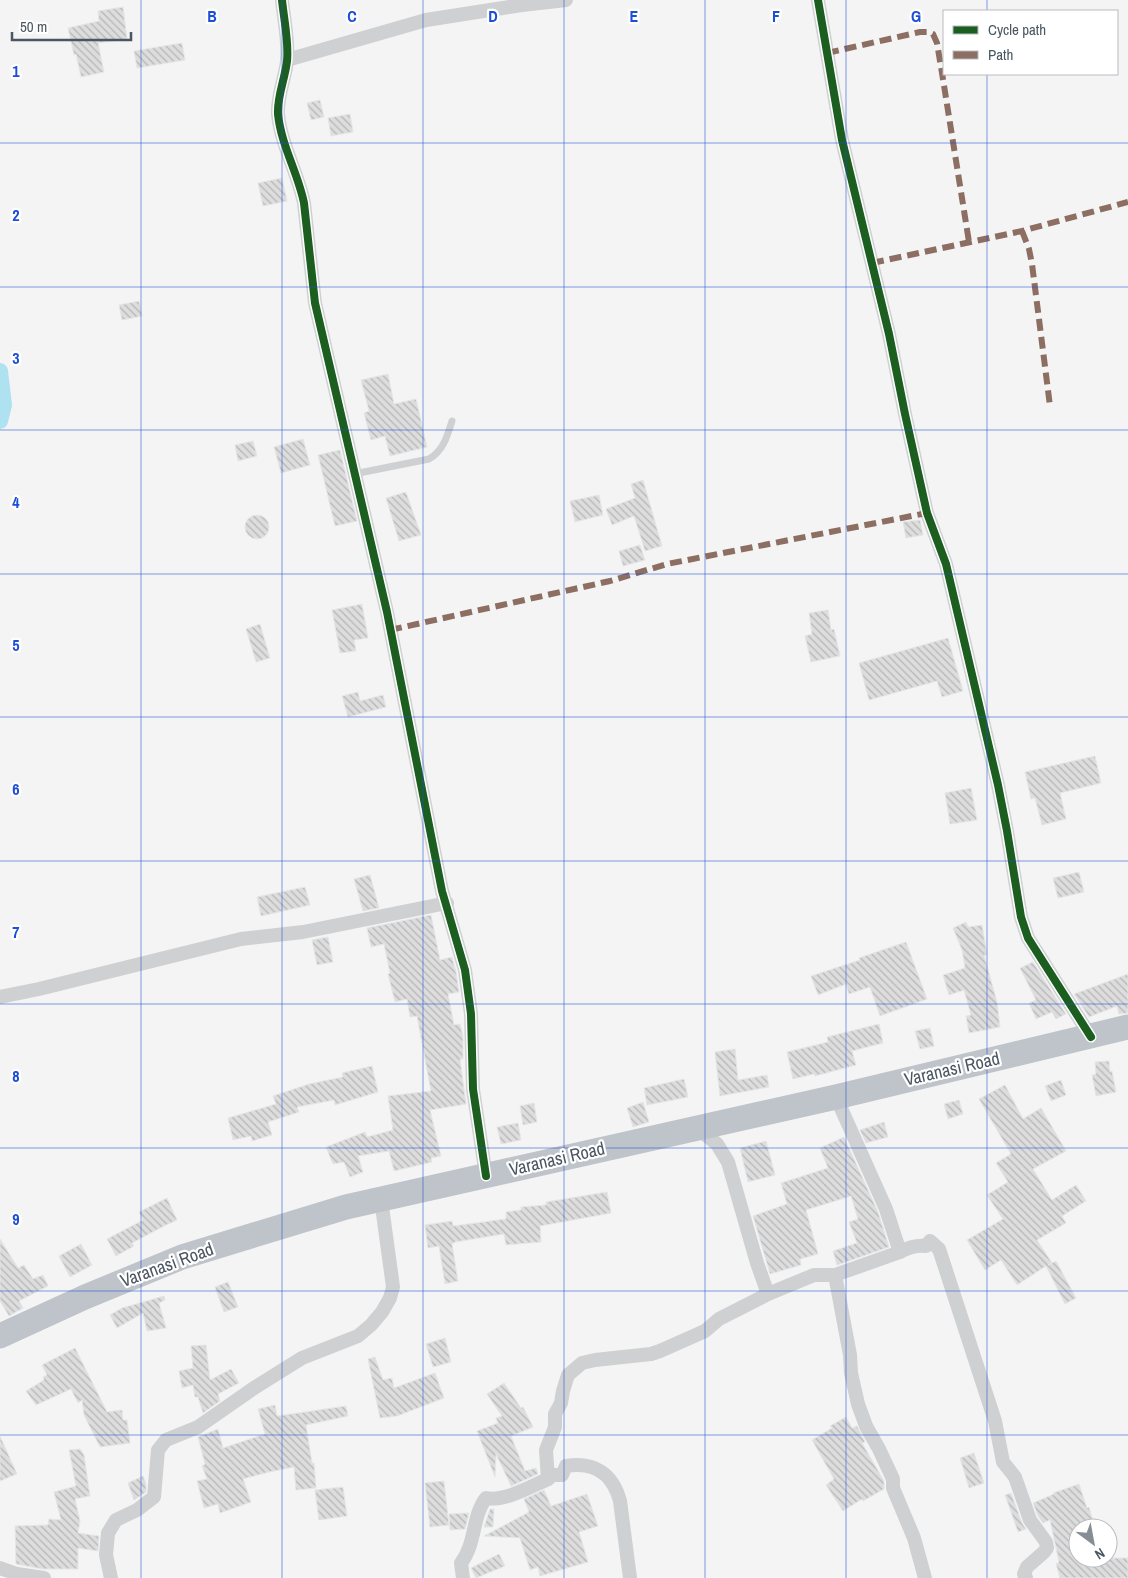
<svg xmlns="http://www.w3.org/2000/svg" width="1128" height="1578" viewBox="0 0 1128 1578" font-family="'Archivo Narrow',sans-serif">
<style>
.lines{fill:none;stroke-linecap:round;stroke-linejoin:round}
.canal{stroke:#aee2f0;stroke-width:16}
.building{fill:url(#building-back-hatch);stroke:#e5e6e7}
.lane{stroke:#ced0d2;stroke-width:7}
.street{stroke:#ced0d2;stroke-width:14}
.highway{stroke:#bec4c9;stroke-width:25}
.quiet{stroke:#8d6e63;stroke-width:6;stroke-dasharray:12 6;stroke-linecap:butt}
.cycleway-casing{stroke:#fff;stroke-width:11}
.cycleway{stroke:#1b5e20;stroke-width:8}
.grid{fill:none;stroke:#1d4ed8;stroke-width:1;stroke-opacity:0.55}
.labels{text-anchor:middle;stroke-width:4.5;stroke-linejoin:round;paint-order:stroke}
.street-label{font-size:18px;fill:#4a5661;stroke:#fff}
.grid-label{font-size:16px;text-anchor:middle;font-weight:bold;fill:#1d4ed8;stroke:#fff;stroke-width:4.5;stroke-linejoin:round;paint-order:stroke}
</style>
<defs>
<pattern id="building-back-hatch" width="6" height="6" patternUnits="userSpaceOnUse" patternTransform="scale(1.25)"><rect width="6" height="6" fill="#ddddde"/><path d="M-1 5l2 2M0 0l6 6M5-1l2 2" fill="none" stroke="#b5b6b7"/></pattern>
</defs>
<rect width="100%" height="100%" fill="#f4f4f4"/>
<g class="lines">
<path class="canal" d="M0 371 4 405 0 421"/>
</g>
<g class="building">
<path d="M123 7 127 39 98 43 104 72 81 77 76 54 74 55 68 28 99 21 98 11Z"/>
<path d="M182 43 185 60 137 68 134 51Z"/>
<path d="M320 100 324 117 311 120 307 103Z"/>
<path d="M350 114 353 132 331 136 328 118Z"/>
<path d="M282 178 287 201 263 206 258 183Z"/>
<path d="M139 301 142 316 122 320 119 305Z"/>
<path d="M388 374 394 404 416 399 427 447 390 456 385 436 371 440 364 413 369 411 361 380Z"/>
<path d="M303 439 310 465 281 473 274 447Z"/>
<path d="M253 441 257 456 238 461 235 445Z"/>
<path d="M340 450 357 521 335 526 318 455Z"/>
<path d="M643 480 662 546 645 551 634 516 612 525 606 509 635 498 631 484Z"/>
<path d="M406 492 421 535 399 541 386 498Z"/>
<path d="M599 495 603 515 575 522 570 501Z"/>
<circle cx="257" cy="527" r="12"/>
<path d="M920 520 923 535 906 538 903 522Z"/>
<path d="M640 545 645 560 623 566 619 551Z"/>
<path d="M362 604 368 638 354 640 356 651 340 653 332 610Z"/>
<path d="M828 610 831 630 834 629 840 656 811 662 805 636 812 634 809 613Z"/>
<path d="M260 624 270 658 256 662 246 629Z"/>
<path d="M948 638 963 691 942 697 937 681 869 700 859 663Z"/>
<path d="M358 692 360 701 383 695 386 707 348 717 342 696Z"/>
<path d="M1095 756 1101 783 1060 793 1066 819 1042 825 1035 798 1031 799 1025 772Z"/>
<path d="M971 788 977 820 950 824 945 793Z"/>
<path d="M1079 872 1084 892 1058 898 1053 878Z"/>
<path d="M370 875 379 908 363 911 354 879Z"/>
<path d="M305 887 310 905 261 916 257 897Z"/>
<path d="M431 915 440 960 452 957 456 972 459 992 448 994 454 1025 460 1024 463 1036V1059H460L466 1104 430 1110 441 1156 431 1158 432 1162 394 1171 389 1151 358 1156 363 1172 350 1177 344 1162 333 1164 326 1147 365 1132 367 1137 393 1130 388 1096 431 1091 417 1016 410 1017 407 999 395 1002 388 974 390 973 384 944 371 947 367 928Z"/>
<path d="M966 922 968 927 982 925 987 955H984L997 1002 1000 1027 969 1033 966 1016 971 1015 964 990 949 995 943 975 965 968 962 950 953 928Z"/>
<path d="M328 937 333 962 317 965 312 940Z"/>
<path d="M906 942 927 999 880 1016 870 987 849 994 846 984 818 995 811 976 860 960 859 958Z"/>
<path d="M1033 962 1066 1014 1056 1019 1052 1012 1036 1019 1029 1003 1036 1000 1020 968Z"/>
<path d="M1128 974V1013L1119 1014 1117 1006 1089 1017 1074 994Z"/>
<path d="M879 1024 883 1043 852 1051 856 1065 815 1076 814 1074 793 1079 787 1052 828 1042 827 1037Z"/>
<path d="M930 1028 934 1046 920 1049 915 1031Z"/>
<path d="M735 1049 738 1080 767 1075 769 1087 720 1096 715 1052Z"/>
<path d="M1109 1061 1110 1072 1112 1071 1116 1092 1096 1096 1092 1075 1096 1074 1095 1062Z"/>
<path d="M372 1066 378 1092 335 1105 334 1100 297 1107 299 1112 268 1122 272 1135 252 1141 251 1136 233 1140 228 1118 276 1104 273 1096 309 1084 343 1077 342 1073Z"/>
<path d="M684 1079 688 1097 647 1105 644 1088Z"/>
<path d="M1061 1080 1066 1095 1051 1101 1045 1086Z"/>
<path d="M1005 1085 1023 1119 1041 1108 1066 1151 1033 1169 1052 1200 1076 1185 1086 1201 1062 1216 1066 1223 1037 1240 1052 1263 1048 1265 1056 1261 1076 1298 1065 1304 1046 1266 1017 1285 1001 1260 985 1270 967 1240 1003 1219 987 1195 1008 1182 996 1163 1011 1154 979 1099Z"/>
<path d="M959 1100 963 1114 948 1119 944 1104Z"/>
<path d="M643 1102 649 1122 633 1127 627 1108Z"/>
<path d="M534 1103 537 1122 523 1125 520 1106Z"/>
<path d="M884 1122 888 1137 866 1143 860 1130Z"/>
<path d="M518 1123 521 1140 501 1144 497 1127Z"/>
<path d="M844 1137 878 1212 889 1247 837 1265 833 1251 857 1243 849 1222 858 1219 851 1196 806 1210 818 1254 800 1259 801 1265 770 1274 753 1216 787 1204 781 1183 828 1168 820 1148Z"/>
<path d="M766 1141 775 1175 748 1182 740 1148Z"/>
<path d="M607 1192 611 1213 540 1226 541 1242 506 1245 504 1234 455 1242 452 1244 458 1281 445 1284 439 1246 428 1248 425 1225 452 1221 453 1226 506 1219V1212L521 1210V1207L546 1205V1202Z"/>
<path d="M167 1198 177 1220 164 1226 132 1243 134 1246 116 1256 107 1239 143 1220 139 1212Z"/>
<path d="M0 1239 18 1268 24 1265 33 1279 43 1275 48 1286 19 1301 23 1308 9 1316 0 1301Z"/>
<path d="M81 1244 92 1265 70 1277 59 1256Z"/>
<path d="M228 1282 238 1307 224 1312 215 1287Z"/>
<path d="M164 1296 165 1300 159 1303 166 1328 147 1331 143 1313 117 1328 110 1315 122 1308Z"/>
<path d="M445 1338 451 1362 433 1367 426 1344Z"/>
<path d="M206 1345 210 1380 231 1369 239 1383 218 1394 220 1401 203 1413 198 1397H195L193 1385 182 1388 179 1371 193 1368 191 1346Z"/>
<path d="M75 1348 107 1412 122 1410 123 1420H127L130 1443 100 1447 84 1415 82 1400 78 1403 71 1389 36 1405 26 1391 44 1380 43 1377 47 1375 42 1365Z"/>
<path d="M375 1357 383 1380 392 1378 394 1388 435 1373 444 1398 397 1416 380 1418 368 1359Z"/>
<path d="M504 1383 521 1408 523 1407 533 1427 511 1436 525 1471 536 1468 538 1474 511 1486 496 1454 495 1477 477 1431 498 1423 496 1418 502 1416 487 1394Z"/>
<path d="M275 1405 277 1416 346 1406 348 1416 306 1425 312 1463H314L316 1488 296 1490 294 1467 269 1472 243 1479 251 1502 220 1513 218 1504 204 1508 197 1481 207 1479 202 1466 205 1464 198 1437 218 1429 223 1448 265 1434 258 1409Z"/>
<path d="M846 1417 852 1428 857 1426 865 1442 862 1443 884 1481V1489L863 1501 862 1499 843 1511 826 1485 834 1479 812 1440 832 1428 830 1426Z"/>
<path d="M0 1436 17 1474 0 1481Z"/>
<path d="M80 1449 84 1455 90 1496 75 1499 80 1521 78 1533 99 1536 98 1551 78 1548V1569H43L16 1564 15 1526 48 1525 49 1519 61 1520 54 1492 76 1486 69 1450Z"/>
<path d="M974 1453 984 1483 969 1488 960 1458Z"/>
<path d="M143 1476 146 1484V1492L134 1500 128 1483Z"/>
<path d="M444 1481 449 1525 430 1527 425 1483Z"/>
<path d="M1079 1484 1087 1508 1089 1507 1095 1528H1078V1558H1128V1578H1060L1056 1564 1059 1562 1050 1520 1043 1523 1038 1516 1033 1503 1054 1494 1053 1493Z"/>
<path d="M343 1487 347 1516 319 1520 315 1490Z"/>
<path d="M544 1490 551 1506 587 1494 598 1526 579 1532 588 1562 540 1576 538 1567 530 1570 520 1538 484 1536 529 1512 524 1499Z"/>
<path d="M1011 1493 1022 1523 1026 1529 1018 1532 1005 1495Z"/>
<path d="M490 1509H494L493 1527H484Z"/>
<path d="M469 1513 465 1529 450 1530 449 1514Z"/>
<path d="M499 1554 505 1566 476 1578 471 1568Z"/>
</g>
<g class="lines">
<path class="lane" d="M354 474 429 459C443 451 447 437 452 421"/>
<g class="street">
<path d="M282 0C284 20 289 42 287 61 285 79 277 96 278 114 281 145 298 173 304 203L315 303 387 612 442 891 465 970 471 1014 473 1089 486 1176"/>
<path d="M818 0 842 140 889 334 905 414 927 513 946 564 998 785 1007 831 1021 917 1028 938 1091 1037"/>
<path d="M287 60 426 20 522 5 566 0"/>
<path d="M0 997 39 989 241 939 303 932 447 903"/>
<path d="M836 1097 886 1209 900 1252"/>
<path d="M697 1128 717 1144 728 1162 757 1263 768 1294"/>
<path d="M835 1275 850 1355 851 1373 858 1404 866 1426 879 1449 893 1479V1488L914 1538 925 1578"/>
<path d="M0 1568 17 1574 44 1578"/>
<path d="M111 1578 106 1555 108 1533 116 1520 137 1510 154 1497 158 1450 166 1440 198 1427 254 1388 302 1358 358 1336 371 1325 382 1312 390 1298 393 1287 381 1199"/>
<path d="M463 1578 461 1563C476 1544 472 1516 486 1498 504 1502 532 1486 548 1479"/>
<path d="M630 1578 620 1501C613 1474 594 1461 566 1466L562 1475H552L548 1479 546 1450 555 1427V1414L561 1403 563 1391 568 1375 582 1363 595 1360 651 1354 660 1351 705 1331 719 1319 768 1294 814 1275H835L900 1252C909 1247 916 1245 926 1246L930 1241 939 1249 995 1421 1003 1462 1015 1477 1030 1520 1046 1542 1047 1548 1044 1552 1027 1567 1024 1574 1026 1578"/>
</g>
<path class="highway" d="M0 1336 85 1297 182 1257 346 1207 836 1097 1128 1027"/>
<g class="quiet">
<path d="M827 53 920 32H928L933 34 937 43 942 73 969 242"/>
<path d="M1022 231 1029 249 1032 264 1050 406"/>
<path d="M872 263 1022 231 1128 202"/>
<path d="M390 630 610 581 667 564 927 513"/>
</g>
<defs>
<g id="cycleway">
<path d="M282 0C284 20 289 42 287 61 285 79 277 96 278 114 281 145 298 173 304 203L315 303 387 612 442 891 465 970 471 1014 473 1089 486 1176"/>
<path d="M818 0 842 140 889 334 905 414 927 513 946 564 998 785 1007 831 1021 917 1028 938 1091 1037"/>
</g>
</defs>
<use href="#cycleway" class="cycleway-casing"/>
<use href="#cycleway" class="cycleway"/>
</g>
<path class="grid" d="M141 0V1578M282 0V1578M423 0V1578M564 0V1578M705 0V1578M846 0V1578M987 0V11M987 74V1578M0 143H1128M0 287H1128M0 430H1128M0 574H1128M0 717H1128M0 861H1128M0 1004H1128M0 1148H1128M0 1291H1128M0 1435H1128"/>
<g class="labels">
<g class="street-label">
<text transform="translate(952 1069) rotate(-13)" y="6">Varanasi Road</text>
<text transform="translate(557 1159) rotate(-13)" y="6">Varanasi Road</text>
<text transform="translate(167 1265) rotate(-20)" y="6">Varanasi Road</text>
</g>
</g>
<g class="grid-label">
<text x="212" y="22">B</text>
<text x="352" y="22">C</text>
<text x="493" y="22">D</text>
<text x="634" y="22">E</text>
<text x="776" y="22">F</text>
<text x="916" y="22">G</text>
<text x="16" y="77">1</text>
<text x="16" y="221">2</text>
<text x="16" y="364">3</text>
<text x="16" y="508">4</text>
<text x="16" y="651">5</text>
<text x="16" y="795">6</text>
<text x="16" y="938">7</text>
<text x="16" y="1082">8</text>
<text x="16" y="1225">9</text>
</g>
<rect x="943" y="10" width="175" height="65" fill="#ffffff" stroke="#b7bbc0"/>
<rect x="953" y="26" width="25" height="8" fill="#1b5e20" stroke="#b7bbc0"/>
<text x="988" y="35" font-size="15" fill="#4a5661">Cycle path</text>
<rect x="953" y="51" width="25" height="8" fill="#8d6e63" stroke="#b7bbc0"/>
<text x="988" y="60" font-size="15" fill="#4a5661">Path</text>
<g transform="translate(1093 1543) rotate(148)"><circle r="24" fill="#ffffff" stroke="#b7bbc0"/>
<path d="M0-4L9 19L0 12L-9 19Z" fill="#868d94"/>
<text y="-8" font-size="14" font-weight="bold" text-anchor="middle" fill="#4a5661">N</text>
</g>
<path d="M12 32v8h119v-8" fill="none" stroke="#4a5661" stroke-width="2.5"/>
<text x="20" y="32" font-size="15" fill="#4a5661" stroke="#ffffff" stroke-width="4" paint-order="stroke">50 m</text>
</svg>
